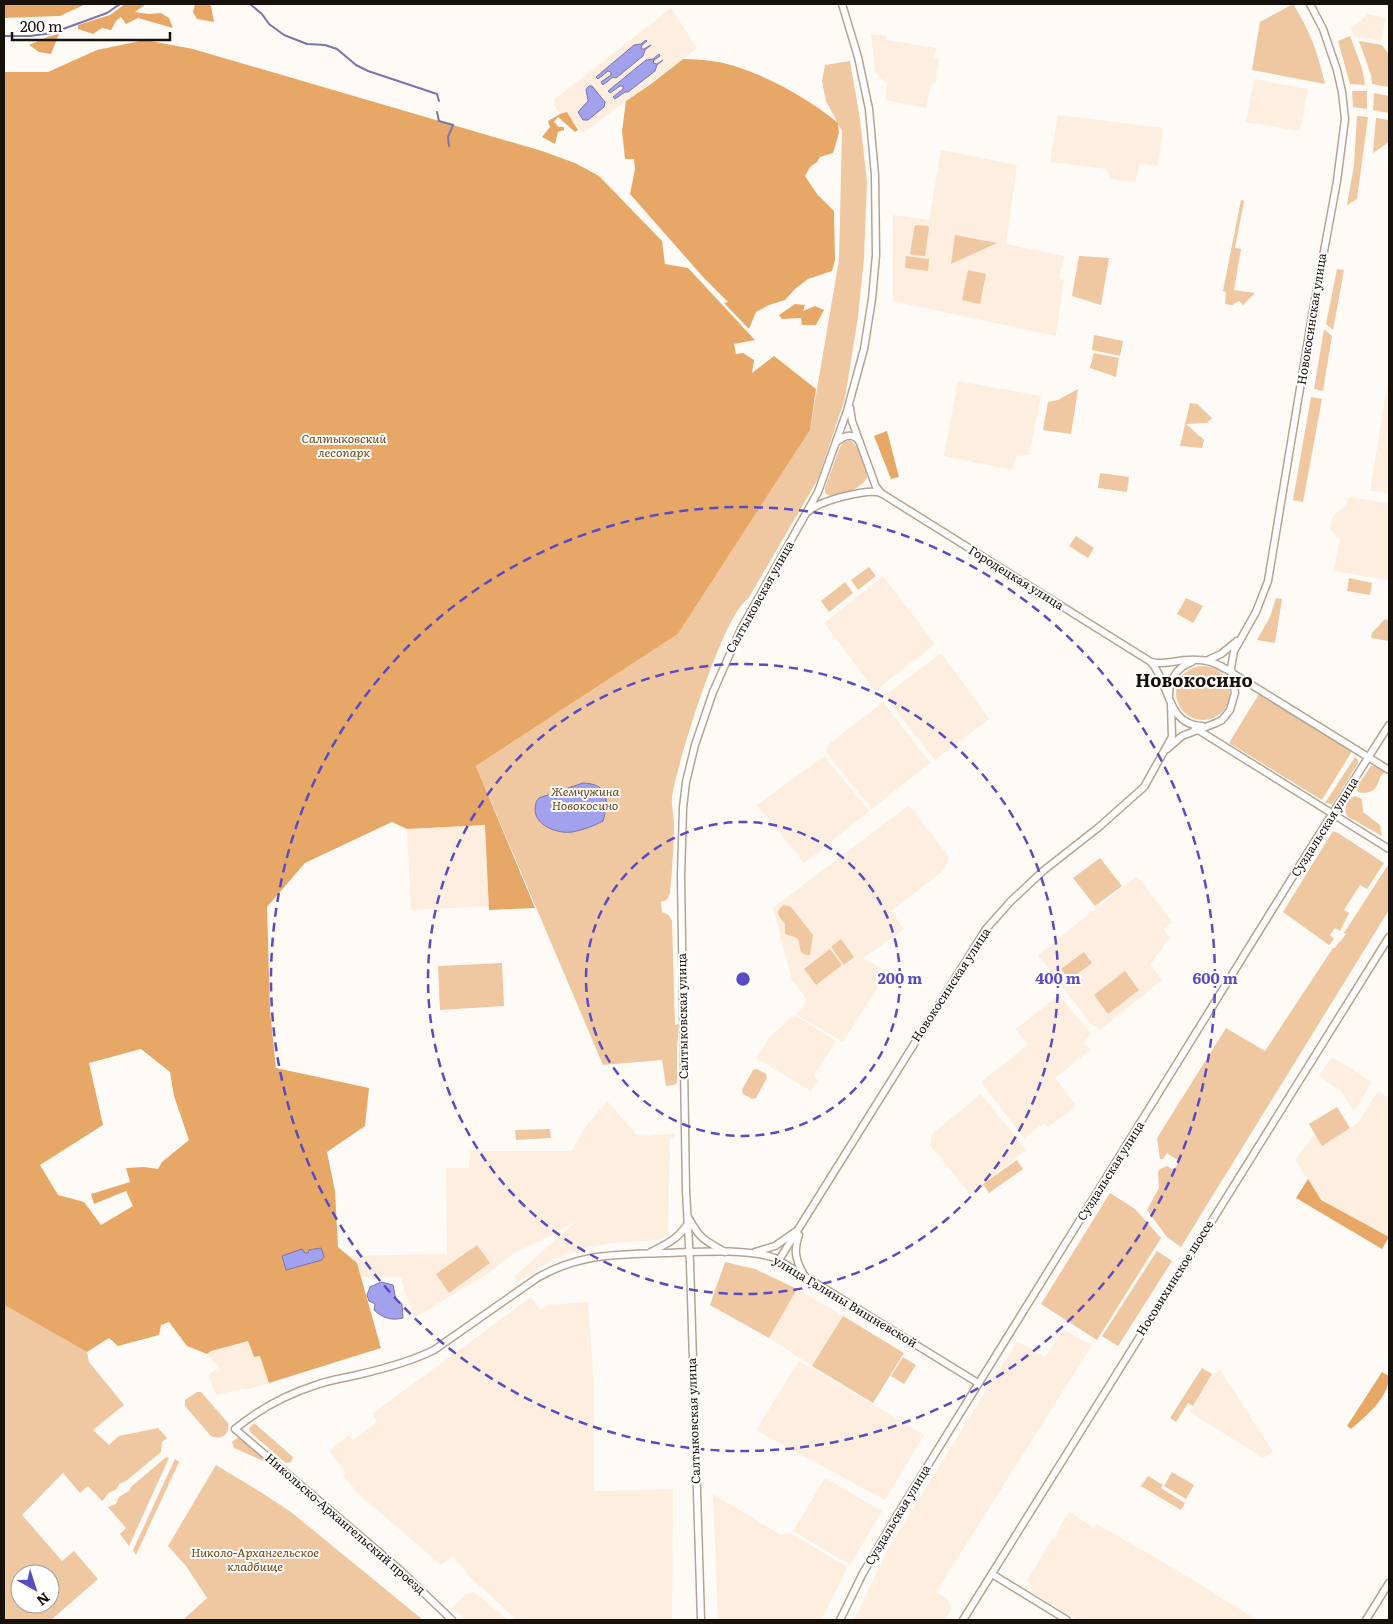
<svg xmlns="http://www.w3.org/2000/svg" width="1393" height="1624" viewBox="0 0 1393 1624" font-family="Literata,serif">
<style>
.built{fill:#fdeee0}
.green{fill:#efc7a0;fill-rule:evenodd}
.forest{fill:#e7a867;fill-rule:evenodd}
.water{fill:#a1a1ee;stroke:#7876aa}
.lines{fill:none;stroke-linecap:round;stroke-linejoin:round}
.stream{stroke:#7876aa;stroke-width:2}
.secondary-casing{stroke:#b5a493;stroke-width:9}
.secondary{stroke:#fff;stroke-width:6}
.ring{fill:none;stroke:#594bc3;stroke-width:2.5;stroke-dasharray:9 6}
.labels{text-anchor:middle;stroke-width:4;stroke-linejoin:round;paint-order:stroke}
.street-label{font-size:12px;fill:#17110b;stroke:#fff}
.park-label{font-size:12px;font-style:italic;fill:#6e4514;stroke:#fff}
.district-label{font-size:18px;font-weight:bold;fill:#17110b;stroke:#fff}
.centre{fill:#594bc3;stroke:#fff;stroke-width:2.5}
.ring-label{font-size:15px;text-anchor:middle;font-weight:bold;fill:#594bc3;stroke:#fff;stroke-width:4;stroke-linejoin:round;paint-order:stroke}
</style>
<rect width="100%" height="100%" fill="#fefaf6"/>
<g class="built">
<path d="M671 8 697 48 583 133 567 112 560 114 554 105V100Z"/>
<path d="M1368 14 1386 18 1381 41 1354 37 1351 28Z"/>
<path d="M871 34 886 36V40L936 48 934 58H939L935 83H931L926 108 885 100 887 84 875 72Z"/>
<path d="M1254 79 1308 89 1300 131 1246 122Z"/>
<path d="M1058 115 1163 128 1158 166 1140 163 1135 182 1112 179 1106 169 1050 162Z"/>
<path d="M941 150 1017 165 1006 244 1064 256 1059 279 1064 280 1056 336 893 301V215L929 220Z"/>
<path d="M1389 374V493L1370 491Z"/>
<path d="M958 381 1041 396 1029 455 1017 454 1013 470 944 456Z"/>
<path d="M1348 497 1389 503V580L1334 571 1340 539 1330 529 1332 517 1346 505Z"/>
<path d="M883 576 935 644 875 691 824 623Z"/>
<path d="M941 653 989 719 935 760 887 699 888 693Z"/>
<path d="M883 702 930 763 872 809 826 752 827 746Z"/>
<path d="M824 756 869 811 804 863 757 805Z"/>
<path d="M909 805 949 857 943 871 891 911 904 929 863 958 887 972 843 1042 796 1014 804 1006 807 999 792 980 773 908Z"/>
<path d="M485 825 489 906 411 910 407 829Z"/>
<path d="M1137 876 1172 922 1163 929 1170 937 1150 965 1162 980 1101 1029 1091 1024 1038 955Z"/>
<path d="M1059 995 1091 1034 1084 1042 1090 1050 1055 1078 1076 1106 1048 1127 1044 1123 1024 1138 981 1082 1028 1045 1016 1029Z"/>
<path d="M794 1015 836 1041 813 1076 818 1080 811 1091 756 1058 770 1037Z"/>
<path d="M1332 1057 1372 1082 1354 1111 1341 1091 1319 1076Z"/>
<path d="M1378 1091 1389 1098V1237L1321 1200 1295 1160 1315 1134 1323 1145 1358 1123Z"/>
<path d="M981 1094 1026 1150 970 1194 930 1145 932 1134Z"/>
<path d="M607 1101 637 1135 648 1136 674 1133 675 1139H670L668 1235 657 1240 611 1243 586 1248 555 1259 518 1282 514 1277 576 1221 554 1234 514 1253 489 1273 415 1317 408 1301 401 1277H361L357 1263 349 1256 447 1254 446 1168H469L470 1151H571L586 1126Z"/>
<path d="M797 1289 843 1316 812 1366 769 1338Z"/>
<path d="M531 1297 540 1310 547 1305 588 1302 594 1387V1491L673 1489 672 1620H517L470 1577 453 1556 441 1565 362 1497 343 1476 346 1473 329 1450 349 1435 353 1440 372 1426 377 1421 372 1414Z"/>
<path d="M1064 1330 1092 1345 936 1592 948 1599 952 1609 945 1620H854L888 1549 1017 1341 1045 1357Z"/>
<path d="M248 1340 254 1357 260 1356 269 1383 245 1390 244 1388 217 1395 214 1390 208 1375 219 1368 207 1354 211 1351Z"/>
<path d="M799 1361 924 1435 885 1500 756 1430Z"/>
<path d="M1220 1370 1273 1452 1263 1458 1190 1412 1212 1375Z"/>
<path d="M825 1478 882 1511 850 1565 793 1531Z"/>
<path d="M713 1494 781 1535 790 1533 844 1565 847 1569 821 1620H718Z"/>
<path d="M1069 1512 1094 1528 1097 1524 1180 1572 1257 1620H1078L1031 1592 1032 1585 1027 1581 1052 1539 1055 1540 1058 1535 1056 1533Z"/>
<path d="M473 1592 475 1593 508 1620H466L452 1608 466 1594Z"/>
</g>
<g class="green">
<path d="M1293 4C1311 33 1317 51 1325 84L1252 70 1260 22Z"/>
<path d="M1350 36 1362 68 1365 85 1350 84 1338 41Z"/>
<path d="M1359 41 1382 45 1389 55V87L1372 84 1371 75Z"/>
<path d="M850 61 860 119 867 182 864 258 858 317 845 398 818 479 748 599C723 614 677 764 672 797 671 806 674 815 674 824 674 847 672 870 670 893L667 900 661 902 662 912 669 915 672 921 675 1025 679 1024 677 1048V1083L674 1085 666 1086 662 1060 603 1065 476 766 678 634 810 430 839 260 842 131 826 101 822 81 825 65Z"/>
<path d="M1352 91H1367V109L1353 107Z"/>
<path d="M1374 93 1389 96V113L1373 110Z"/>
<path d="M1357 116 1368 117 1357 199 1347 205 1354 165Z"/>
<path d="M1376 118 1389 120V142L1373 153Z"/>
<path d="M1241 200 1244 201 1235 248 1241 249 1234 290 1255 293 1243 305 1239 301 1232 305 1225 304 1226 292 1223 291Z"/>
<path d="M915 225 928 226 929 228 925 256 912 255 910 253Z"/>
<path d="M955 235 997 243 951 264Z"/>
<path d="M906 256 929 259 928 271 905 268Z"/>
<path d="M1079 256 1109 258 1101 305 1072 296Z"/>
<path d="M1337 269 1344 270 1333 330 1326 324Z"/>
<path d="M968 270 986 274 980 304 962 300Z"/>
<path d="M1324 329 1332 336 1323 391 1314 389Z"/>
<path d="M1094 335 1123 341 1120 356 1092 350Z"/>
<path d="M1094 353 1119 358 1116 377 1090 368Z"/>
<path d="M1078 389 1071 434 1043 430 1048 402 1058 400Z"/>
<path d="M1311 397 1322 399 1303 502 1293 500Z"/>
<path d="M1190 403 1197 404 1212 418 1207 423 1186 424 1204 440 1202 448 1180 446Z"/>
<path d="M849 440C860 444 866 468 867 478 860 489 840 498 827 495L825 492V488L840 447 844 442Z"/>
<path d="M1100 473 1129 477 1127 492 1098 488Z"/>
<path d="M1076 536 1094 548 1088 558 1069 546Z"/>
<path d="M869 567 876 576 858 590 851 580Z"/>
<path d="M1349 578 1372 583 1370 595 1347 591Z"/>
<path d="M845 582 853 593 829 612 821 601Z"/>
<path d="M1186 598 1203 606 1193 623 1177 614Z"/>
<path d="M1276 598 1282 599 1275 643 1257 640 1270 617Z"/>
<path d="M1385 619 1389 620V641L1371 638 1372 633Z"/>
<circle cx="1203" cy="693" r="27"/>
<path d="M1259 694 1352 751 1322 800 1229 743Z"/>
<path d="M1355 757 1358 760V763L1334 802 1331 804 1325 803Z"/>
<path d="M1371 766H1374L1385 772 1380 777C1377 790 1371 795 1358 792L1356 788Z"/>
<path d="M1355 796 1362 799 1363 812 1380 825 1382 836 1347 816C1343 809 1347 799 1355 796Z"/>
<path d="M1333 831 1338 833 1384 863 1367 889 1360 885 1344 910 1349 913 1340 931 1335 928 1330 935 1334 939 1329 945 1283 912Z"/>
<path d="M1100 858 1122 886 1095 906 1073 878Z"/>
<path d="M1388 865 1389 866V910L1181 1247 1167 1237 1147 1210 1159 1188 1158 1172 1160 1169 1167 1166 1172 1169 1175 1168 1179 1161 1167 1153 1163 1159H1160L1157 1138 1226 1028 1265 1051 1333 948H1335L1339 942H1340L1346 934 1344 933Z"/>
<path d="M784 905 791 907 813 935 810 955C797 956 802 945 797 938L785 934V924C780 917 773 912 784 905Z"/>
<path d="M841 939 854 957 844 965 831 947Z"/>
<path d="M830 949 842 965 816 985 804 969Z"/>
<path d="M1084 952 1092 963 1069 980 1061 969Z"/>
<path d="M502 963 504 1006 440 1010 438 966Z"/>
<path d="M1125 971 1139 990 1108 1014 1094 995Z"/>
<path d="M757 1069 766 1074 767 1078 756 1098 752 1099 743 1094 742 1090 753 1070Z"/>
<path d="M1337 1107 1350 1128 1322 1146 1309 1124Z"/>
<path d="M550 1129 551 1138 516 1140 515 1130Z"/>
<path d="M1017 1160 1023 1169 989 1193 983 1184Z"/>
<path d="M1110 1193 1135 1209 1161 1238 1097 1340 1041 1304Z"/>
<path d="M477 1245 490 1263 449 1293 436 1274Z"/>
<path d="M1157 1251 1172 1261 1118 1346 1102 1336Z"/>
<path d="M725 1262 755 1269 797 1289 769 1338 710 1305Z"/>
<path d="M4 1305 87 1352 89 1362 124 1405 93 1430 109 1445 119 1436 158 1428 167 1438 162 1442 161 1452 126 1481 119 1484C118 1490 114 1490 109 1493 106 1495 105 1499 102 1501L88 1486 80 1493 63 1473 22 1515 62 1561 74 1551 98 1579 51 1620H4ZM20 1574H50V1604H20Z"/>
<path d="M843 1316 904 1353 873 1403 812 1366Z"/>
<path d="M903 1357 916 1365 904 1384 891 1376Z"/>
<path d="M1202 1368 1212 1374 1193 1406 1188 1403 1176 1422 1170 1418Z"/>
<path d="M197 1392H201L228 1423C230 1434 222 1441 211 1436L185 1406V1400Z"/>
<path d="M254 1423 293 1457 291 1462 286 1463 250 1432 249 1428Z"/>
<path d="M237 1438H240L270 1464 234 1448 232 1442Z"/>
<path d="M166 1457 169 1458 129 1546 120 1534 126 1528 108 1507 116 1504 119 1497 129 1491 131 1487Z"/>
<path d="M175 1459 179 1462 136 1555 133 1550Z"/>
<path d="M216 1465 262 1493 291 1512 423 1620H183L207 1598 186 1566 168 1546Z"/>
<path d="M1172 1472 1194 1485 1186 1499 1164 1486Z"/>
<path d="M1148 1476 1163 1485 1161 1488 1185 1503 1181 1510 1141 1486Z"/>
</g>
<g class="forest">
<path d="M4 4H86L60 16 4 18Z"/>
<path d="M125 4H146L135 12 148 14 161 13 169 18 173 28 138 18 126 24 121 17 116 21 111 30 102 28 93 34 78 29V25L110 15Z"/>
<path d="M195 4H209L211 6 214 22 197 19 193 12Z"/>
<path d="M59 34 51 54 39 52 29 45 50 36Z"/>
<path d="M145 40 193 49 542 151 575 163 599 176 662 241 665 264 688 268 755 340 734 344 736 354 743 353 754 360 752 373 774 356 816 389 810 430 678 634 476 766 535 908 489 910 485 825 407 829 392 822 305 863 267 907 270 1010 276 1068 369 1088 365 1126 327 1152 335 1191 338 1247 357 1263 381 1348 269 1383 260 1356 254 1357 248 1341 211 1351 207 1354 187 1346 169 1322 161 1325 159 1335 118 1346 109 1338 87 1352 4 1305V72H48L97 50ZM141 1049 170 1072 174 1096 189 1140 162 1162 158 1169 144 1167 126 1168 130 1182 91 1194 94 1204 126 1191 133 1206 101 1225 84 1202 58 1195 40 1165 103 1125 89 1063Z"/>
<path d="M683 59C695 59 707 60 718 62 756 69 809 98 838 123L839 133 833 153 820 157 817 162 810 167 805 176 817 194 834 211 835 260 832 271 808 279 795 289 785 300 769 305 756 312 749 329 724 303 728 302 704 278 630 194 635 169 634 159H625L622 131 626 101 651 84Z"/>
<path d="M567 112 578 130 575 132 558 117 554 122 559 127H564V130L558 132 555 144 542 137 550 127 548 121 560 114Z"/>
<path d="M795 304 805 305 803 311 815 306 824 310 816 325H802L801 318 782 319 779 315Z"/>
<path d="M887 431 899 477 891 479 874 436Z"/>
<path d="M1308 1179 1321 1200 1389 1237 1382 1249 1296 1198Z"/>
<path d="M1382 1372 1389 1376C1389 1398 1366 1416 1351 1429L1347 1426Z"/>
</g>
<g class="water">
<path d="M646 40 647 41 642 45 641 49H644L651 45 645 50 643 56 616 78 613 77 603 85 601 82 611 75V72L608 71 598 79 596 77 634 45 641 44Z"/>
<path d="M659 54 660 56 654 60 653 63 657 64 663 60 657 65 655 71 628 92H625L615 99 613 97 623 89V86H620L610 93 608 91 646 60 653 59Z"/>
<path d="M589 86H592L605 102 604 107 588 120H583L578 112 588 101 586 89Z"/>
<path d="M583 783C609 784 609 800 603 821 594 826 583 830 572 832 558 834 535 826 535 809 536 804 535 802 539 798Z"/>
<path d="M321 1248 324 1256 322 1260 286 1270 282 1256 302 1249 305 1253H308L309 1250Z"/>
<path d="M381 1282 393 1285 396 1300 402 1304 403 1318C391 1321 383 1318 374 1310L375 1304 369 1301 367 1295 370 1287Z"/>
</g>
<g class="lines">
<g class="stream">
<path d="M250 4 262 14 269 24 284 35 307 44 325 45 337 49 356 65 368 71 437 94 439 101"/>
<path d="M4 36H30L52 33 107 13 120 4"/>
<path d="M437 112 439 121 453 125 448 137 449 146"/>
</g>
<defs>
<g id="secondary">
<path d="M850 408 852 421 876 487 881 493"/>
<path d="M838 441C845 435 853 433 859 441"/>
<path d="M809 511C819 501 868 488 881 493L1151 662C1170 683 1166 725 1202 726"/>
<path d="M1208 660 1221 654 1237 641"/>
<path d="M1151 662C1158 664 1165 663 1172 662 1188 659 1209 657 1223 668"/>
<path d="M1221 666 1389 770"/>
<path d="M1169 696C1169 680 1177 667 1192 662"/>
<path d="M1195 728 1389 849"/>
<path d="M1167 749 1182 736 1216 723 1222 720 1230 710 1235 693 1231 668 1234 651 1256 612 1268 581 1312 316 1337 181 1345 119 1342 92 1337 70 1323 29 1310 4"/>
<path d="M688 1217C700 1239 704 1240 725 1252"/>
<path d="M799 1235C793 1250 796 1261 804 1275"/>
<path d="M651 1252C666 1244 677 1240 687 1225"/>
<path d="M755 1252 775 1246 795 1232"/>
<path d="M779 1260 986 929 1011 901 1043 871 1099 827 1144 787 1172 737 1171 703"/>
<path d="M992 1574 1067 1620"/>
<path d="M452 1620 401 1571 235 1429C258 1410 288 1394 316 1385 329 1380 344 1378 357 1375 383 1369 410 1362 434 1350L537 1278C554 1268 571 1262 591 1258 614 1254 640 1254 664 1253 695 1252 746 1248 775 1258L978 1383"/>
<path d="M701 1620 690 1263 686 1191 681 877 683 808 686 782 695 745 713 692 741 629 818 492 847 411 864 349 872 299 876 255 875 175 869 109 858 57 842 4"/>
<path d="M840 1620 863 1573 902 1507 1313 844 1389 725"/>
<path d="M963 1620 1389 937"/>
<path d="M1366 1620 1389 1583"/>
</g>
</defs>
<use href="#secondary" class="secondary-casing"/>
<use href="#secondary" class="secondary"/>
</g>
<g class="ring">
<circle cx="743" cy="979" r="157"/>
<circle cx="743" cy="979" r="315"/>
<circle cx="743" cy="979" r="472"/>
</g>
<g class="labels">
<g class="street-label">
<text transform="translate(1312 319) rotate(-81)" y="4">Новокосинская улица</text>
<text transform="translate(1016 578) rotate(32)" y="4">Городецкая улица</text>
<text transform="translate(760 597) rotate(-61)" y="4">Салтыковская улица</text>
<text transform="translate(1325 827) rotate(-58)" y="4">Суздальская улица</text>
<text transform="translate(951 985) rotate(-57)" y="4">Новокосинская улица</text>
<text transform="translate(683 1016) rotate(-91)" y="4">Салтыковская улица</text>
<text transform="translate(1111 1171) rotate(-58)" y="4">Суздальская улица</text>
<text transform="translate(1175 1278) rotate(-58)" y="4">Носовихинское шоссе</text>
<text transform="translate(845 1302) rotate(31)" y="4">улица Галины Вишневской</text>
<text transform="translate(694 1421) rotate(-92)" y="4">Салтыковская улица</text>
<text transform="translate(898 1515) rotate(-59)" y="4">Суздальская улица</text>
<text transform="translate(345 1524) rotate(41)" y="4">Никольско-Архангельский проезд</text>
</g>
<g class="park-label">
<text x="344" y="443">Салтыковский<tspan x="344" dy="14">лесопарк</tspan></text>
<text x="585" y="796">Жемчужина<tspan x="585" dy="14">Новокосино</tspan></text>
<text x="255" y="1557">Николо-Архангельское<tspan x="255" dy="14">кладбище</tspan></text>
</g>
<g class="district-label">
<text x="1194" y="687">Новокосино</text>
</g>
</g>
<circle cx="743" cy="979" r="8" class="centre"/>
<g class="ring-label">
<text x="900" y="984">200 m</text>
<text x="1058" y="984">400 m</text>
<text x="1215" y="984">600 m</text>
</g>
<rect width="1393" height="1624" fill="none" stroke="#17110b" stroke-width="10"/>
<g transform="translate(35 1589) rotate(141)"><circle r="24" fill="#ffffff" stroke="#a2a09d"/>
<path d="M0-4L9 19L0 12L-9 19Z" fill="#594bc3"/>
<text y="-8" font-size="14" font-weight="bold" text-anchor="middle" fill="#17110b">N</text>
</g>
<path d="M12 32v8h158v-8" fill="none" stroke="#17110b" stroke-width="2.5"/>
<text x="20" y="32" font-size="15" fill="#17110b" stroke="#ffffff" stroke-width="4" paint-order="stroke">200 m</text>
</svg>
